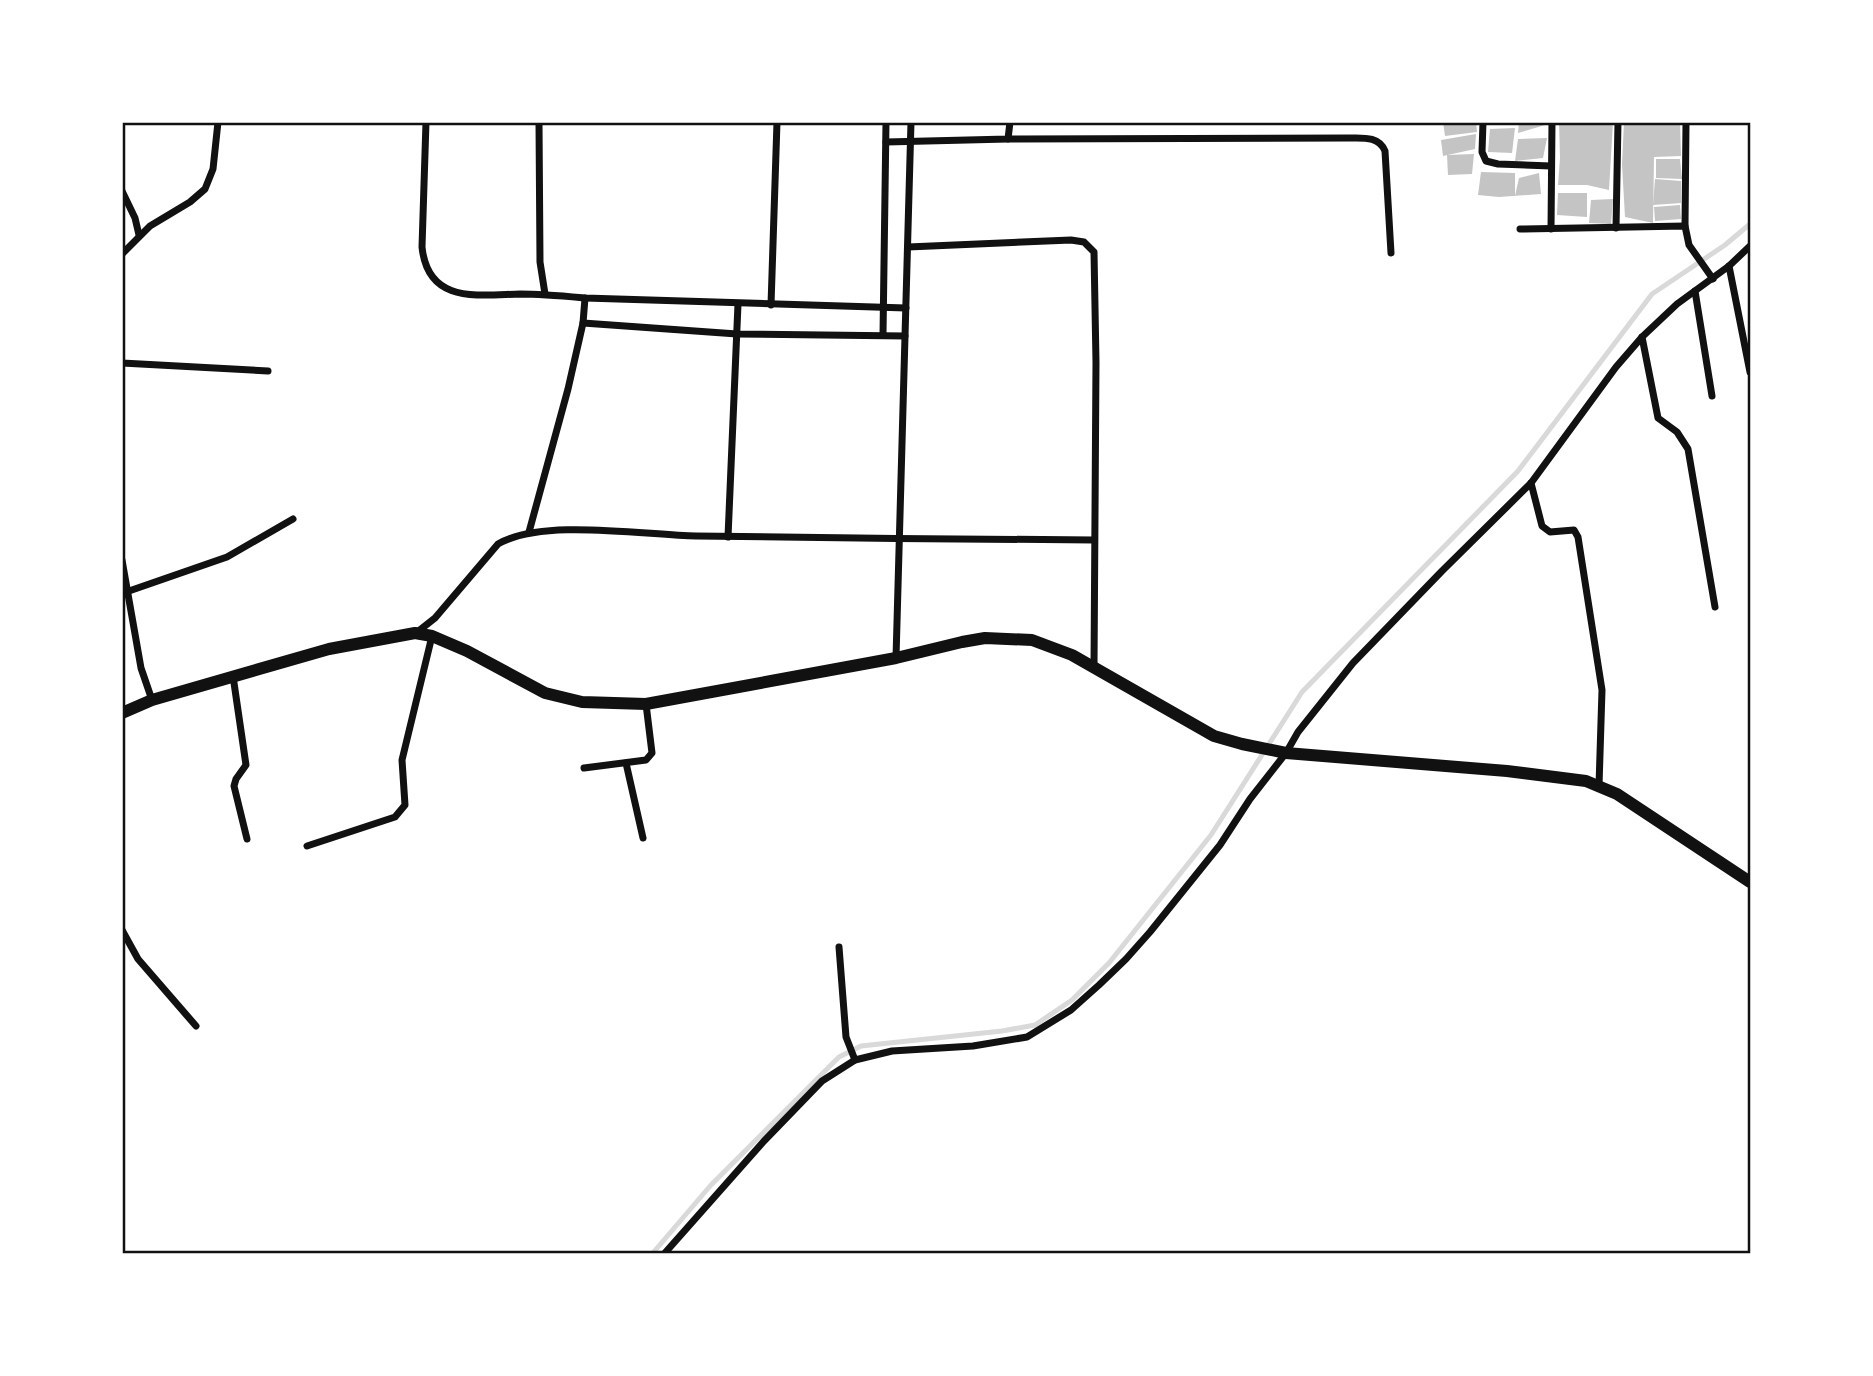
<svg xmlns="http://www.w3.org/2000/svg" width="1873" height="1376" viewBox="0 0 1873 1376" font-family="'Source Sans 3',sans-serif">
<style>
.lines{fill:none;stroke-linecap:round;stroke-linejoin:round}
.stream{stroke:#d9d9d9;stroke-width:5}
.building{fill:#c4c4c4}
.minor{stroke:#111;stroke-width:7}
.tertiary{stroke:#111;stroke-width:12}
.neatline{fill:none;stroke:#111;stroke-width:2.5}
</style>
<rect width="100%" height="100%" fill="#fff"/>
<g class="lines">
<path class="stream" d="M652 1254 711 1185 839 1057 861 1046 1002 1031 1035 1025 1072 1000 1109 963 1211 835 1302 692 1518 471 1652 294 1725 245 1750 224"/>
</g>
<g class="building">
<path d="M1443 122H1476L1477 132 1445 136Z"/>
<path d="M1519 122H1545V125L1518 133Z"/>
<path d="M1559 122H1613L1609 190 1587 185H1558L1560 158Z"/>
<path d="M1624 122H1680L1681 156 1654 157 1653 223 1625 217 1622 164Z"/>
<path d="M1515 128 1512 153 1488 152 1490 129Z"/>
<path d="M1476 134 1475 149 1443 156 1441 140Z"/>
<path d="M1547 138 1543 158 1515 161 1518 139Z"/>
<path d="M1474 154 1472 174 1448 175 1447 155Z"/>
<path d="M1656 159H1680L1682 179 1656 178Z"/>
<path d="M1481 172 1515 173V196L1519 178 1539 173 1541 194 1499 197 1478 195Z"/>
<path d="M1655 179 1681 181V203L1653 205Z"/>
<path d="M1558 193H1587V217L1557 215Z"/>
<path d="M1613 199 1611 224 1589 223 1591 200Z"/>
<path d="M1680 205 1681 219 1655 221 1654 207Z"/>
</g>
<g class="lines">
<g class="minor">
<path d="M426 122 422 247C428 304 477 295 520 294 542 294 563 296 585 298L906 308"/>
<path d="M539 122 540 262 545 294"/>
<path d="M1483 122 1482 152 1486 161 1498 164 1551 166"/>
<path d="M1008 139 1349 138C1363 138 1379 136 1385 151L1391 253"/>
<path d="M886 142 1008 139 1010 122"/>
<path d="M122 191 135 218 139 235"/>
<path d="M1685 226 1686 122"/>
<path d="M1616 228 1618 122"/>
<path d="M1520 229 1685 226 1689 245 1713 279"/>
<path d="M1551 229 1552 122"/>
<path d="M908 247 1071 240 1084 242 1094 252 1096 362 1094 667"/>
<path d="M122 254 150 226 190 202 205 189 213 169 218 122"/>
<path d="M1729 266 1750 372"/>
<path d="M1695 291 1712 396"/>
<path d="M771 305 777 122"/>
<path d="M583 323 737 334 905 336"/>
<path d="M883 335 886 122"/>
<path d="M1642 337 1658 418 1677 432 1688 449 1715 607"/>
<path d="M122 363 268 371"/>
<path d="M1531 483 1542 526 1550 532 1574 530 1578 537 1602 690 1599 786"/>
<path d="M529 532 568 389 583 323 585 298"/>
<path d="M728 537 738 304"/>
<path d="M122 560 141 668 152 700"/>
<path d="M129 591 227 557 293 519"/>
<path d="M416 633 435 618 498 544C543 518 643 535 696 536 829 538 961 539 1094 540"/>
<path d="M896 658 911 122"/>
<path d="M233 676 246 765 236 779 234 786 247 839"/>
<path d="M626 763 643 838"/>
<path d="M584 768 646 760 652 753 646 704"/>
<path d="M307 846 395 817 405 805 402 760 432 636"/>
<path d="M122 930 138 959 196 1026"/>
<path d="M839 947 846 1037 855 1060"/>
<path d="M664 1254 764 1141 822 1081 855 1060 892 1051 973 1046 1027 1037 1071 1010 1099 985 1126 959 1150 932 1220 845 1250 799 1286 753 1298 732 1353 663 1442 571 1531 483 1616 367 1642 337 1677 304 1729 266 1750 246"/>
</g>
<path class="tertiary" d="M122 713 152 700 329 649 415 633 432 636 467 651 545 693 582 702 646 704 896 658 962 642 985 638 1032 640 1072 655 1214 736 1242 744 1286 753 1507 771 1586 781 1617 794 1750 882"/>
</g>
<rect width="1873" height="1376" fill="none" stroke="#ffffff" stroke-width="248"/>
<rect x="124" y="124" width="1625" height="1128" class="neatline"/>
</svg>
